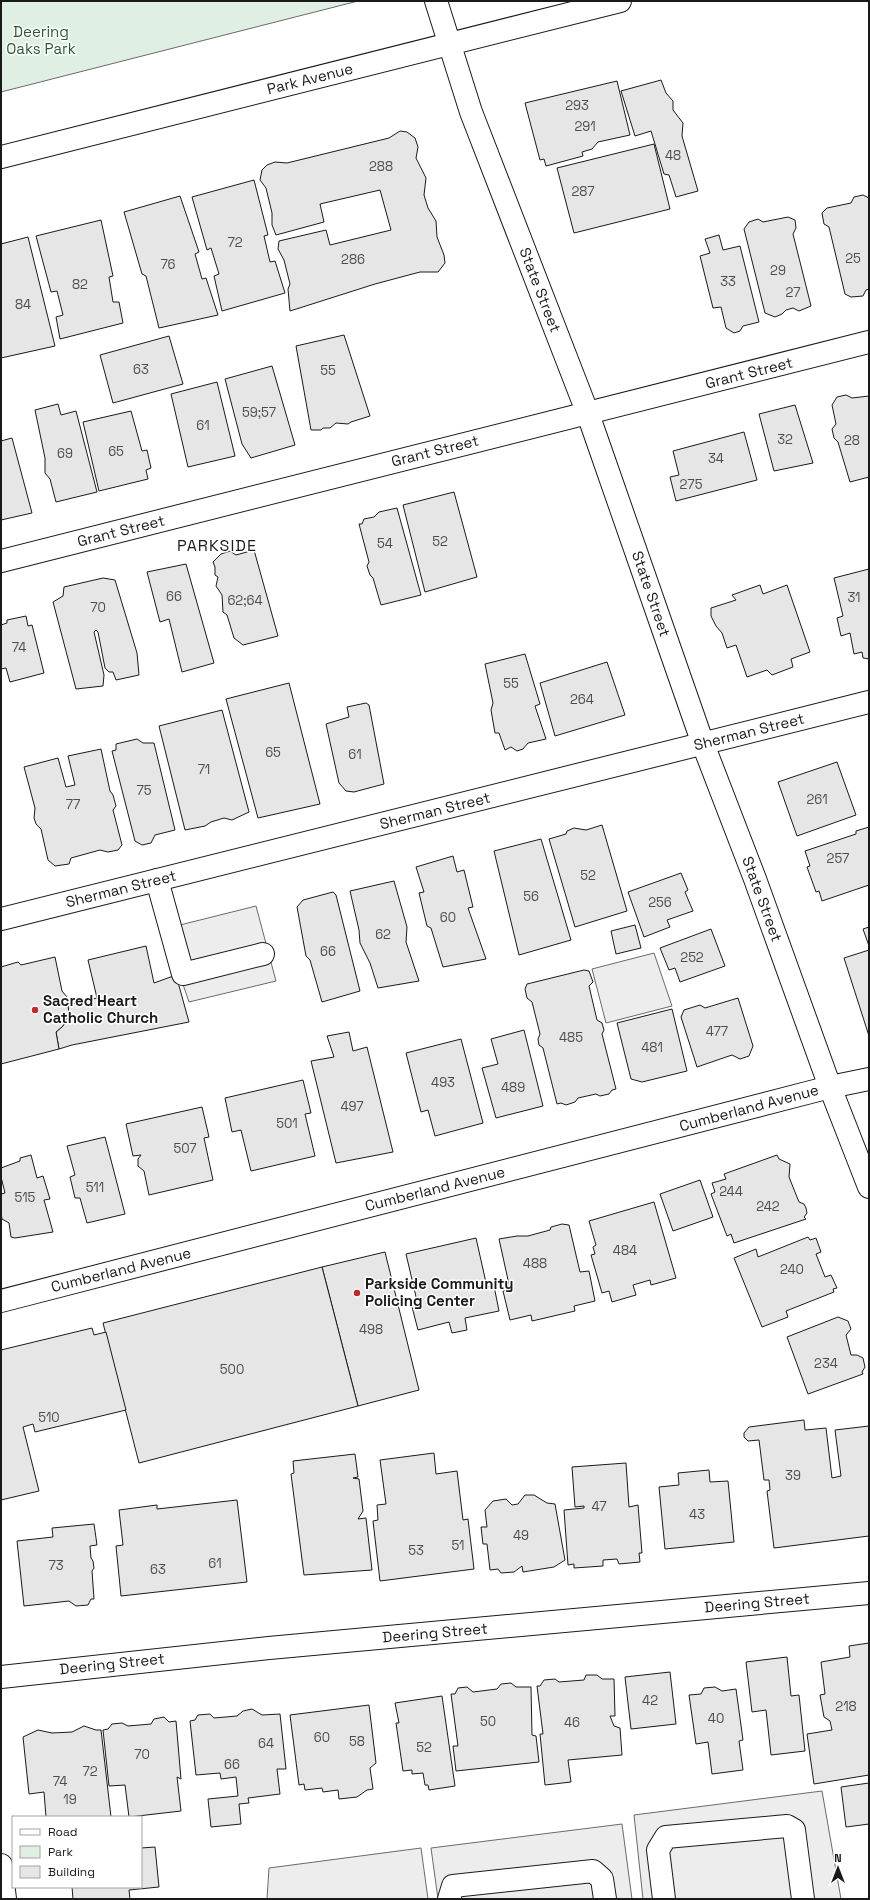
<svg xmlns="http://www.w3.org/2000/svg" width="870" height="1900" viewBox="0 0 870 1900" font-family="'Space Grotesk',sans-serif">
<style>
.green{fill:#e0efe3;stroke:#6a6a6a}
.parking{fill:#ededed;stroke:#6a6a6a}
.building{fill:#e6e6e6;stroke:#1a1a1a}
.lines{fill:none;stroke-linecap:round;stroke-linejoin:round}
.minor-casing{stroke:#1a1a1a;stroke-width:24}
.major-casing{stroke:#1a1a1a;stroke-width:24}
.minor{stroke:#fff;stroke-width:22}
.major{stroke:#fff;stroke-width:22}
.poi-dot{fill:#c62828;stroke:#fff;stroke-width:1.5}
.labels{text-anchor:middle;stroke-width:3;stroke-linejoin:round;paint-order:stroke}
.number-label{font-size:13px;fill:#4d4d4d}
.park-label{font-size:15px;fill:#2b5a34;stroke:#fff}
.street-label{font-size:15px;fill:#1a1a1a;stroke:#fff}
.poi-label{font-size:15px;font-weight:bold;fill:#1a1a1a;stroke:#fff;text-anchor:start}
.neighbourhood-label{font-size:16px;letter-spacing:1px;fill:#1a1a1a;stroke:#fff}
</style>
<rect width="100%" height="100%" fill="#fff"/>
<path class="green" d="M1 1H358L1 92Z"/>
<g class="parking">
<path d="M256 906 276 981 189 1002 164 929Z"/>
<path d="M654 953 672 1006 606 1023 592 969Z"/>
<path d="M822 1791 841 1899H643L634 1815Z"/>
<path d="M622 1824 632 1899H438L431 1848Z"/>
<path d="M421 1848 428 1899H267L269 1868Z"/>
</g>
<g class="building">
<path d="M661 80 666 93 673 101V110L683 123 682 136 698 191 676 197 669 175 664 174 651 131 635 136 621 91Z"/>
<path d="M617 81 630 135 598 142 592 149 582 152 583 156 546 166 544 159 540 160 525 103Z"/>
<path d="M400 131 407 132 415 138 418 147 416 158 426 178 424 195 428 208 436 221 437 237 444 255 445 263 438 272H420L375 284 290 311 288 289 290 284 284 260 278 249 279 241 326 230 330 245 391 230 380 190 320 204 324 222 276 235 272 225V213L266 188 260 180 262 170 267 165 275 162 287 163 389 138Z"/>
<path d="M654 144 670 209 574 233 557 168Z"/>
<path d="M254 180 268 235 264 236 270 262 275 261 285 293 222 311 214 276 219 274 211 248 207 250 192 197Z"/>
<path d="M863 195 869 198V289L866 290 863 296 851 297 845 294 829 227 824 224 822 213 827 208 851 203 854 197Z"/>
<path d="M180 196 199 252 195 254 202 279 206 278 218 315 159 328 146 276 142 274 124 212Z"/>
<path d="M788 217 795 220 796 228 793 234 811 306 799 311 793 308 786 310 782 314 775 317 765 313 744 229 749 222 758 219 763 222Z"/>
<path d="M101 220 113 276 109 277 113 302H119L123 323 60 339 56 317 63 315 57 291 51 292 36 236Z"/>
<path d="M719 235 723 250 740 246 759 322 743 326 740 331 734 333 726 328 721 307 713 308 700 256 710 253 705 239Z"/>
<path d="M28 237 55 346 1 358V244Z"/>
<path d="M344 335 370 416 351 422 348 424 336 423 330 428H323L321 430H311L296 346Z"/>
<path d="M169 336 183 384 113 403 100 355Z"/>
<path d="M272 366 295 445 251 458 242 444 225 379Z"/>
<path d="M217 382 235 456 188 467 171 394Z"/>
<path d="M846 395 852 398 869 396V477L850 482 838 442 834 438 832 429 836 424 832 405 837 397Z"/>
<path d="M58 404 61 415 76 411 97 492 56 502 50 479 45 473V458L35 410Z"/>
<path d="M795 405 813 463 774 471 759 414Z"/>
<path d="M131 411 142 451 147 450 151 468 146 470 148 479 99 491 83 422Z"/>
<path d="M744 432 757 480 676 501 670 477 679 475 673 451Z"/>
<path d="M12 438 32 513 1 520V441Z"/>
<path d="M454 492 477 577 425 592 403 505Z"/>
<path d="M397 508 421 595 381 605 373 578 370 575 367 566 369 562 359 524H362L364 519 374 517 379 512Z"/>
<path d="M254 550 278 636 243 645 234 638 227 615 223 612 222 595 216 586 218 577 215 575V567L213 562 221 554 230 551 236 555Z"/>
<path d="M186 564 214 663 182 672 169 619 160 622 147 572Z"/>
<path d="M869 569V659L863 658 862 652 854 654 850 633 841 636 837 618 843 616 834 578Z"/>
<path d="M103 578 115 580 137 653 139 675 116 680 113 672H109L105 668 98 632 96 630 94 632 104 675 103 686 76 689 53 602 63 596 64 587Z"/>
<path d="M760 585 763 594 787 585 810 652 791 659 793 667 772 675 767 670 747 677 736 645 727 648 722 633 716 626 711 616V608L736 600 732 595Z"/>
<path d="M26 616 28 626 32 625 44 673 10 682 6 668 1 669V625L7 623V620Z"/>
<path d="M525 654 540 704 535 706 546 739 528 743 523 749 517 751 511 747 505 750 499 733H495L491 710 493 703 485 664Z"/>
<path d="M607 662 625 715 555 736 540 683Z"/>
<path d="M289 683 320 804 258 818 226 699Z"/>
<path d="M366 703 369 705 384 784 354 792 346 791 339 783 326 724 349 717 347 707Z"/>
<path d="M222 710 249 812 232 820 224 818 211 822 205 826 185 830 159 726Z"/>
<path d="M137 739 143 743H154L175 830 155 835 151 843 142 845 135 841 112 751 116 750V744Z"/>
<path d="M101 749 110 791 113 795 116 806 113 810 122 845 118 850 108 852 100 850 71 858 69 864 55 866 48 860 41 829 36 824 34 818 35 808 24 767 58 758 66 787 75 785 68 756Z"/>
<path d="M837 762 856 815 797 836 778 782Z"/>
<path d="M602 825 627 911 575 927 549 839 566 834 567 831 574 828 586 830Z"/>
<path d="M869 827V885L822 901 819 891 816 892 807 867 810 866 805 851 856 834V831Z"/>
<path d="M541 839 571 940 519 955 494 851Z"/>
<path d="M453 856 457 872 464 870 473 907 468 908 486 959 443 967 431 928 427 926 419 893 424 892 416 867Z"/>
<path d="M681 873 688 890 685 892 693 911 667 920 670 927 644 937 628 892Z"/>
<path d="M394 881 407 927 406 942 419 981 378 988 370 963 360 943 359 930 350 891Z"/>
<path d="M333 892 336 895 360 991 322 1002 310 960 306 956 297 907 303 900Z"/>
<path d="M635 925 641 948 616 954 611 931Z"/>
<path d="M869 927V946L863 929Z"/>
<path d="M711 929 725 966 680 982 675 968 669 970 660 948Z"/>
<path d="M146 946 154 983 176 975 189 1022 72 1045 59 1049 56 1032 63 1026 66 1021 69 1015 68 1005 97 998 88 960Z"/>
<path d="M869 950V1036L844 958Z"/>
<path d="M55 957 62 991 67 997 68 1005 69 1015 66 1021 63 1026 56 1032 59 1049 1 1064V967L18 962 21 965Z"/>
<path d="M584 970 589 971 593 982 589 986 597 1020 602 1023 604 1030 602 1034 616 1089 612 1090 609 1094 600 1096 596 1094 578 1098 575 1102 566 1105 561 1103 557 1104 543 1048 539 1045 538 1039 540 1034 532 1002 527 998 525 989 527 984Z"/>
<path d="M738 998 753 1046 749 1056 740 1059 732 1055 697 1067 681 1017 684 1010 700 1005 705 1008Z"/>
<path d="M672 1009 687 1071 642 1082 631 1079 617 1023Z"/>
<path d="M524 1030 543 1106 496 1118 482 1068 498 1064 491 1039Z"/>
<path d="M349 1032 353 1051 367 1047 393 1152 336 1163 311 1061 334 1057 327 1036Z"/>
<path d="M461 1039 483 1123 435 1136 428 1110 421 1112 406 1053Z"/>
<path d="M303 1080 311 1113 305 1114 315 1156 251 1171 241 1130 232 1132 225 1098Z"/>
<path d="M202 1107 209 1137 204 1138 213 1180 149 1195 144 1171 138 1166V1159L141 1155 133 1156 126 1124Z"/>
<path d="M105 1137 125 1214 87 1223 80 1198H75L70 1177 75 1175 67 1146Z"/>
<path d="M31 1155 37 1178 43 1176 50 1199 44 1200 53 1232 15 1238 11 1237 9 1223 2 1219 1 1213V1194L5 1193 1 1177V1168L20 1161V1158Z"/>
<path d="M777 1155 779 1159 790 1164 789 1177 799 1202 804 1204 806 1208 807 1213 804 1217 806 1219 734 1243 731 1234 727 1236 711 1194 715 1192 712 1183 726 1179 724 1174Z"/>
<path d="M700 1180 713 1217 673 1231 660 1194Z"/>
<path d="M654 1202 676 1278 651 1285 650 1280 633 1285 636 1295 612 1302 609 1291 602 1293 591 1255 595 1254 593 1247 596 1245 589 1221Z"/>
<path d="M562 1224 569 1225 580 1272 589 1271 595 1301 574 1306 575 1311 532 1321 531 1315 510 1320 503 1291 510 1289 499 1239 517 1236H528L550 1230 551 1227Z"/>
<path d="M808 1237 810 1240 816 1238 821 1252 816 1254 825 1277 831 1275 837 1288 833 1289 834 1292 786 1311 788 1317 762 1327 734 1258 756 1249 758 1257Z"/>
<path d="M476 1238 487 1287 494 1286 499 1311 465 1318 467 1330 452 1333 449 1322 418 1330 411 1303 417 1301 406 1254Z"/>
<path d="M385 1252 419 1390 358 1406 322 1267Z"/>
<path d="M322 1267 358 1406 139 1463 103 1323Z"/>
<path d="M838 1317 848 1321 851 1329 846 1335 851 1355H857L863 1358 865 1367 862 1372 863 1374 808 1394 787 1337Z"/>
<path d="M92 1328 94 1335 106 1332 126 1410 35 1432 33 1424 23 1427 39 1491 1 1500V1350Z"/>
<path d="M804 1420 805 1430 826 1428 832 1478 841 1476 835 1430 869 1426V1536L774 1548 767 1491 770 1490 769 1480H764L759 1440 748 1441 744 1437V1433L749 1427Z"/>
<path d="M434 1453 436 1474 457 1471 463 1520 468 1519 474 1569 380 1581 373 1521 378 1520 377 1505 386 1504 380 1460Z"/>
<path d="M355 1454 358 1477 353 1478 359 1479 363 1511 358 1519 366 1518 372 1570 304 1575 291 1474 294 1473 293 1461Z"/>
<path d="M626 1463 629 1507 638 1505 642 1553H639L640 1562 619 1564 617 1559 603 1560V1566L574 1568V1564L568 1565 564 1510 584 1508V1506L575 1507 572 1467Z"/>
<path d="M709 1470 710 1482 728 1481 734 1542 665 1549 659 1487 679 1485 678 1473Z"/>
<path d="M525 1495H534L547 1503 555 1504 565 1560 554 1567 523 1572 522 1566 514 1572 501 1573 498 1569 490 1570 487 1544H483L481 1527H487L485 1510 493 1501 506 1499 512 1505 518 1504Z"/>
<path d="M237 1500 247 1582 121 1596 116 1546 123 1545 119 1510 157 1505V1509Z"/>
<path d="M94 1524 97 1545 90 1546 91 1558 93 1561 94 1568 92 1571 94 1599H91L88 1605 76 1606 69 1601 24 1606 17 1541 53 1537 52 1528Z"/>
<path d="M869 1643V1775L814 1784 807 1734 832 1730 830 1721 824 1717 820 1695 825 1694 821 1662 850 1657 849 1646Z"/>
<path d="M787 1657 791 1696 799 1695 805 1751 771 1755 766 1710 752 1712 746 1662Z"/>
<path d="M670 1672 676 1724 631 1729 625 1677Z"/>
<path d="M586 1675H597L602 1679H614L615 1716H610L614 1726 620 1728 622 1755 568 1760 571 1782 545 1785 540 1734H543L537 1686H540L544 1680 555 1679 559 1682 584 1680Z"/>
<path d="M511 1683 516 1687H531L532 1735 536 1736 539 1762 456 1771 453 1746H458L451 1694H455L458 1688 467 1687 473 1692 497 1689 501 1684Z"/>
<path d="M715 1687 722 1691 736 1689 743 1740 739 1741 743 1770 712 1774 708 1742 696 1744 689 1695 701 1694 704 1688Z"/>
<path d="M442 1696 455 1786 429 1790 428 1785H425L423 1773 412 1774V1770L403 1771 396 1723H399L395 1703Z"/>
<path d="M369 1705 376 1763 370 1768 373 1789 367 1790 357 1797 339 1799 338 1790 323 1792 322 1788 305 1790 304 1784 299 1785 290 1715Z"/>
<path d="M252 1709 262 1715 280 1714 286 1769H277L280 1794 248 1798 249 1803 239 1804 241 1824 211 1827 208 1799 238 1796 236 1777 221 1779 220 1773 196 1775 190 1721 195 1720 198 1715 210 1714 214 1718 237 1716 243 1711Z"/>
<path d="M164 1717 169 1722 176 1721 181 1779 177 1777 181 1811 129 1817 125 1785 109 1786 103 1730 108 1729 112 1724 122 1723 128 1726 151 1724 154 1719Z"/>
<path d="M84 1726 96 1730H101L111 1817H46L44 1792 29 1794 23 1737 38 1730 52 1733 72 1732Z"/>
<path d="M869 1783V1825V1824L846 1827 841 1787Z"/>
<path d="M155 1847 159 1887 129 1890 130 1899H73L72 1887H141V1848Z"/>
</g>
<g class="lines">
<defs>
<g id="minor">
<path d="M1 561 869 342"/>
<path d="M157 880 183 974 263 954"/>
<path d="M1 919 869 702"/>
<path d="M1 1301 830 1087"/>
<path d="M1 1677 269 1648 869 1593"/>
<path d="M1 1865 5 1899"/>
<path d="M449 1899 453 1886 593 1871 602 1879 605 1899"/>
<path d="M664 1899 658 1850 666 1837 787 1826 794 1830 803 1899"/>
</g>
<g id="major">
<path d="M436 1 471 112 588 414 703 744 755 879 830 1087 869 1187"/>
<path d="M1 157 620 1"/>
<path d="M830 1087 869 1079"/>
</g>
</defs>
<use href="#minor" class="minor-casing"/>
<use href="#major" class="major-casing"/>
<use href="#minor" class="minor"/>
<use href="#major" class="major"/>
</g>
<g class="poi-dot">
<circle cx="35" cy="1010" r="4"/>
<circle cx="357" cy="1293" r="4"/>
</g>
<g class="labels">
<g class="number-label">
<text x="577" y="110">293</text>
<text x="585" y="131">291</text>
<text x="673" y="160">48</text>
<text x="381" y="171">288</text>
<text x="583" y="196">287</text>
<text x="235" y="247">72</text>
<text x="853" y="263">25</text>
<text x="353" y="264">286</text>
<text x="168" y="269">76</text>
<text x="778" y="275">29</text>
<text x="728" y="286">33</text>
<text x="80" y="289">82</text>
<text x="793" y="297">27</text>
<text x="23" y="309">84</text>
<text x="141" y="374">63</text>
<text x="328" y="375">55</text>
<text x="259" y="417">59;57</text>
<text x="203" y="430">61</text>
<text x="785" y="444">32</text>
<text x="852" y="445">28</text>
<text x="116" y="456">65</text>
<text x="65" y="458">69</text>
<text x="716" y="463">34</text>
<text x="691" y="489">275</text>
<text x="440" y="546">52</text>
<text x="385" y="548">54</text>
<text x="174" y="601">66</text>
<text x="854" y="602">31</text>
<text x="245" y="605">62;64</text>
<text x="98" y="612">70</text>
<text x="19" y="652">74</text>
<text x="511" y="688">55</text>
<text x="582" y="704">264</text>
<text x="273" y="757">65</text>
<text x="355" y="759">61</text>
<text x="204" y="774">71</text>
<text x="144" y="795">75</text>
<text x="817" y="804">261</text>
<text x="73" y="809">77</text>
<text x="838" y="863">257</text>
<text x="588" y="880">52</text>
<text x="531" y="901">56</text>
<text x="660" y="907">256</text>
<text x="448" y="922">60</text>
<text x="383" y="939">62</text>
<text x="328" y="956">66</text>
<text x="692" y="962">252</text>
<text x="717" y="1036">477</text>
<text x="571" y="1042">485</text>
<text x="652" y="1052">481</text>
<text x="443" y="1087">493</text>
<text x="513" y="1092">489</text>
<text x="352" y="1111">497</text>
<text x="287" y="1128">501</text>
<text x="185" y="1153">507</text>
<text x="95" y="1192">511</text>
<text x="731" y="1196">244</text>
<text x="25" y="1202">515</text>
<text x="768" y="1211">242</text>
<text x="625" y="1255">484</text>
<text x="535" y="1268">488</text>
<text x="792" y="1274">240</text>
<text x="371" y="1334">498</text>
<text x="826" y="1368">234</text>
<text x="232" y="1374">500</text>
<text x="49" y="1422">510</text>
<text x="793" y="1480">39</text>
<text x="599" y="1511">47</text>
<text x="697" y="1519">43</text>
<text x="521" y="1540">49</text>
<text x="458" y="1550">51</text>
<text x="416" y="1555">53</text>
<text x="215" y="1568">61</text>
<text x="56" y="1570">73</text>
<text x="158" y="1574">63</text>
<text x="650" y="1705">42</text>
<text x="846" y="1711">218</text>
<text x="716" y="1723">40</text>
<text x="488" y="1726">50</text>
<text x="572" y="1727">46</text>
<text x="322" y="1742">60</text>
<text x="357" y="1746">58</text>
<text x="266" y="1748">64</text>
<text x="424" y="1752">52</text>
<text x="142" y="1759">70</text>
<text x="232" y="1769">66</text>
<text x="90" y="1776">72</text>
<text x="60" y="1786">74</text>
<text x="70" y="1804">19</text>
</g>
<g class="park-label">
<text x="41" y="37">Deering<tspan x="41" dy="17">Oaks Park</tspan></text>
</g>
<g class="street-label">
<text transform="translate(310 79) rotate(-14)" y="5">Park Avenue</text>
<text transform="translate(540 290) rotate(69)" y="5">State Street</text>
<text transform="translate(749 373) rotate(-14)" y="5">Grant Street</text>
<text transform="translate(435 451) rotate(-14)" y="5">Grant Street</text>
<text transform="translate(121 531) rotate(-14)" y="5">Grant Street</text>
<text transform="translate(651 594) rotate(71)" y="5">State Street</text>
<text transform="translate(749 732) rotate(-14)" y="5">Sherman Street</text>
<text transform="translate(435 811) rotate(-14)" y="5">Sherman Street</text>
<text transform="translate(121 889) rotate(-14)" y="5">Sherman Street</text>
<text transform="translate(762 899) rotate(70)" y="5">State Street</text>
<text transform="translate(749 1108) rotate(-15)" y="5">Cumberland Avenue</text>
<text transform="translate(435 1189) rotate(-14)" y="5">Cumberland Avenue</text>
<text transform="translate(121 1270) rotate(-14)" y="5">Cumberland Avenue</text>
<text transform="translate(757 1603) rotate(-5)" y="5">Deering Street</text>
<text transform="translate(435 1633) rotate(-5)" y="5">Deering Street</text>
<text transform="translate(112 1664) rotate(-6)" y="5">Deering Street</text>
</g>
<g class="poi-label">
<text x="43" y="1006">Sacred Heart<tspan x="43" dy="17">Catholic Church</tspan></text>
<text x="365" y="1289">Parkside Community<tspan x="365" dy="17">Policing Center</tspan></text>
</g>
<g class="neighbourhood-label">
<text x="217" y="551">PARKSIDE</text>
</g>
</g>
<rect width="870" height="1900" fill="none" stroke="#1a1a1a" stroke-width="4"/>
<rect x="12" y="1816" width="130" height="72" fill="#ffffff" stroke="#a3a3a3"/>
<rect x="20" y="1829" width="20" height="6" fill="#ffffff" stroke="#a3a3a3"/>
<text x="48" y="1836" font-size="12" fill="#1a1a1a">Road</text>
<rect x="20" y="1846" width="20" height="12" fill="#e0efe3" stroke="#a3a3a3"/>
<text x="48" y="1856" font-size="12" fill="#1a1a1a">Park</text>
<rect x="20" y="1866" width="20" height="12" fill="#e6e6e6" stroke="#a3a3a3"/>
<text x="48" y="1876" font-size="12" fill="#1a1a1a">Building</text>
<g transform="translate(838 1868)" stroke="#ffffff" stroke-width="3" paint-order="stroke">
<path d="M0-3L7 15L0 10L-7 15Z" fill="#1a1a1a"/>
<text y="-6" font-size="11" font-weight="bold" text-anchor="middle" fill="#1a1a1a">N</text>
</g>
</svg>
